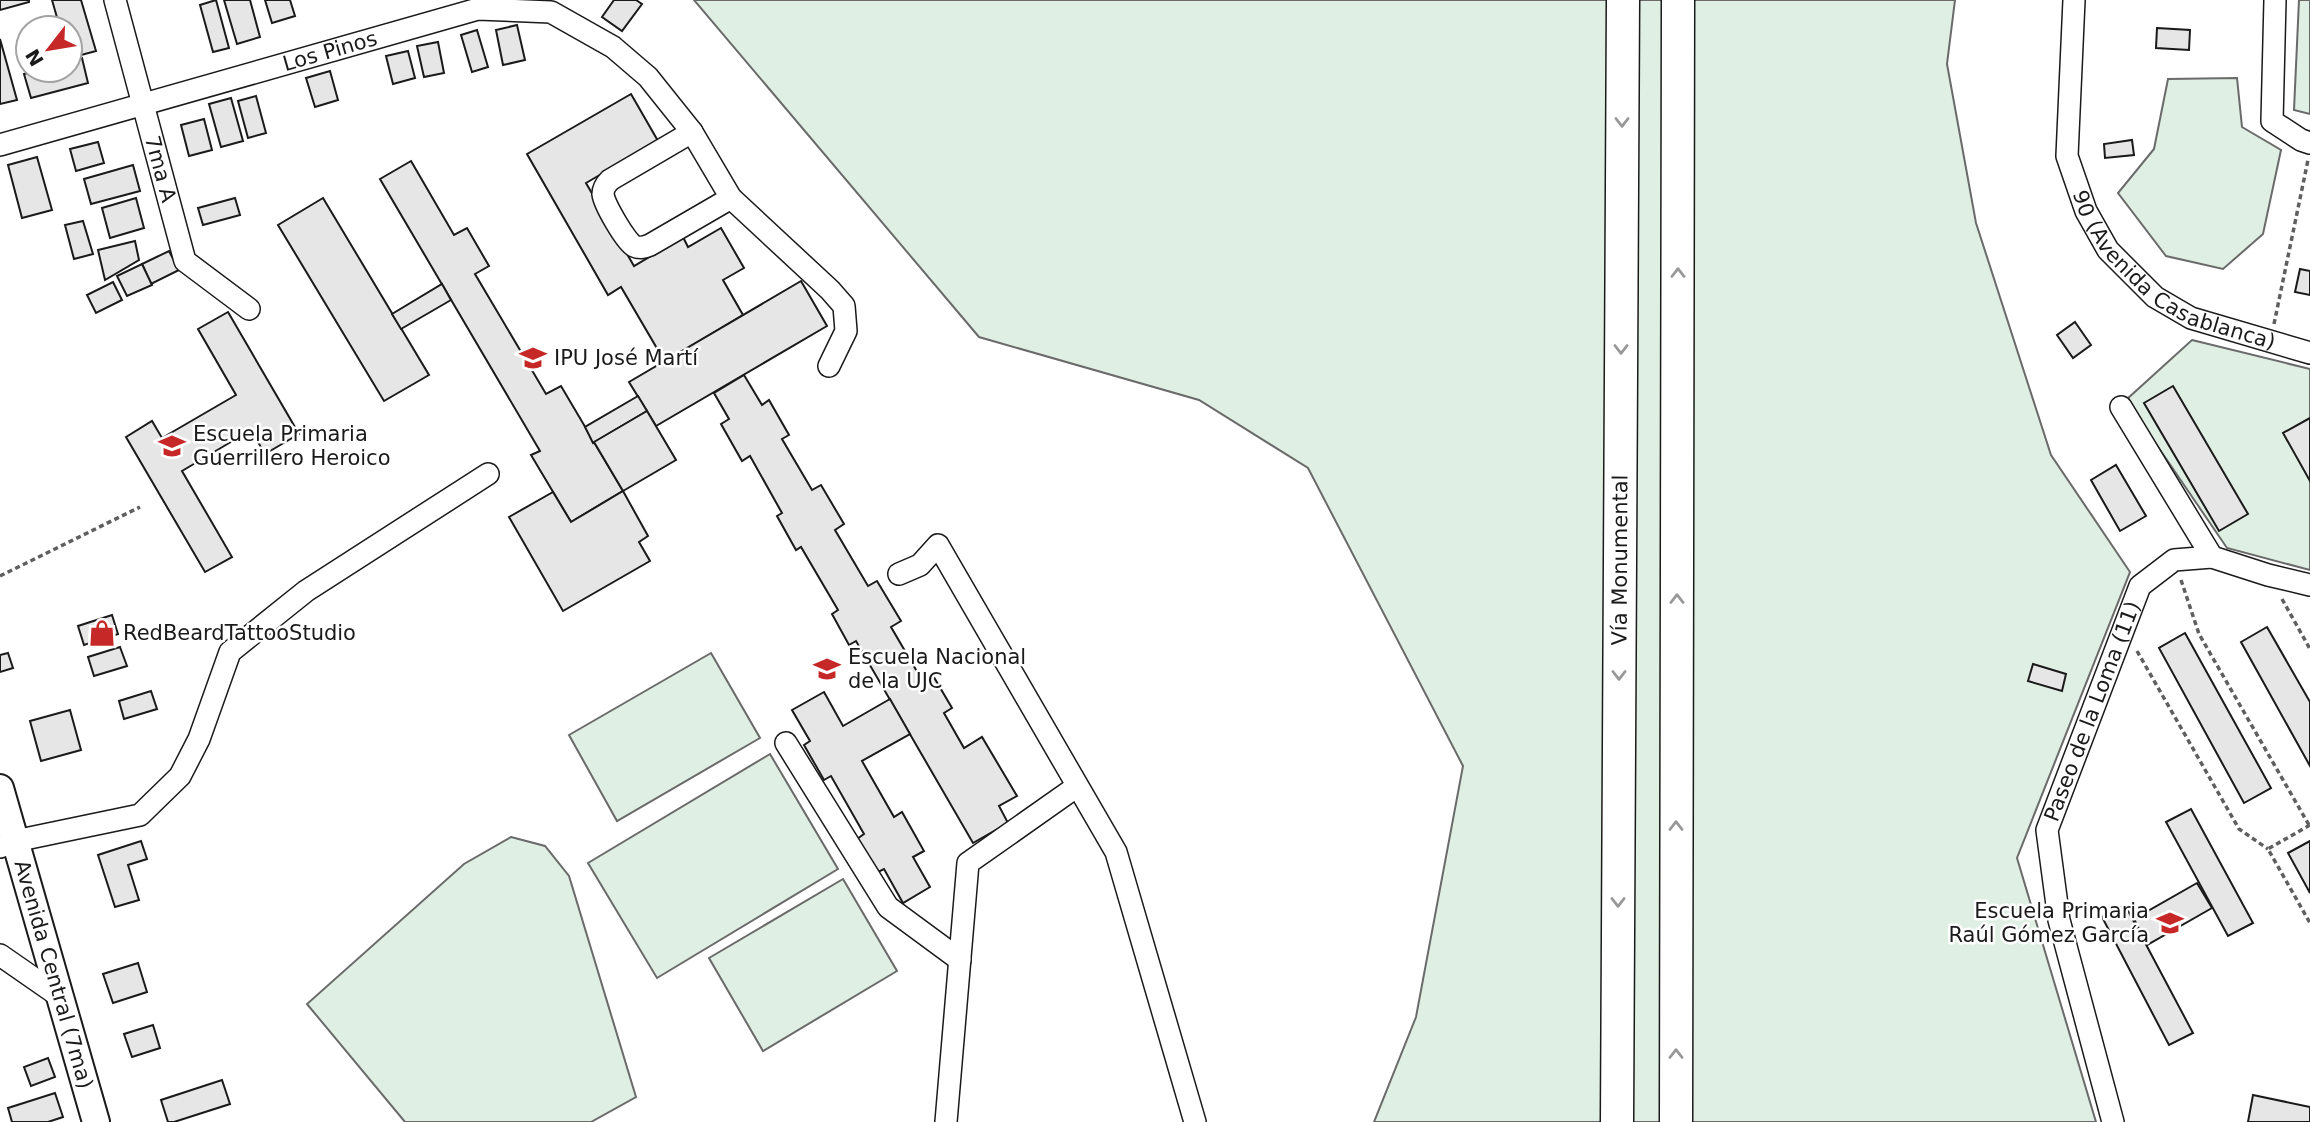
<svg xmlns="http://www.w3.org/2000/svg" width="2310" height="1122" viewBox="0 0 2310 1122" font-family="'DejaVu Sans',sans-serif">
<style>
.green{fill:#e0efe3;stroke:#6a6a6a;stroke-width:2}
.building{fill:#e6e6e6;stroke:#1a1a1a;stroke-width:2}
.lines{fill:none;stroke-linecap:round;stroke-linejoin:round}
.minor-casing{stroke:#1a1a1a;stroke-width:24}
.major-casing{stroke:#1a1a1a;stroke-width:30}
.highway-casing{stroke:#1a1a1a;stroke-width:35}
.path{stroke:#5f5f5f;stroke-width:3.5;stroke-dasharray:5 3.5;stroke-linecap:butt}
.minor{stroke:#fff;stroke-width:21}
.major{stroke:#fff;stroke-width:26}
.highway{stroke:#fff;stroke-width:32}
.oneway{stroke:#989898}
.labels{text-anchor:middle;stroke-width:5;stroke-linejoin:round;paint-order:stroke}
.street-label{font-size:21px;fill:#1a1a1a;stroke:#fff}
.poi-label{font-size:21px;fill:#1a1a1a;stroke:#fff;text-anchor:start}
</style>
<rect width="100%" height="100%" fill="#fff"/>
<g class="green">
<path d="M694 0H1955L1947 64 1976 223 2051 455 2130 572 2017 858 2096 1122H1374L1416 1017 1463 766 1308 468 1199 400 979 337Z"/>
<path d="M2299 0H2310V114L2294 110Z"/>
<path d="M2237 78 2242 127 2281 150 2263 234 2223 269 2166 256 2118 193 2154 149 2168 79Z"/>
<path d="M2192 340 2310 369V570L2227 548 2126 400Z"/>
<path d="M711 653 760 738 617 821 569 735Z"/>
<path d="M770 754 838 869 657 978 588 863Z"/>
<path d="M511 837 545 846 569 876 636 1097 591 1122H405L307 1004 464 864Z"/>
<path d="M843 879 897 971 763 1051 709 958Z"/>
</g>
<g class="building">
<path d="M0 0H29V2L0 10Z"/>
<path d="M52 0H81L96 51 70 58V28H60Z"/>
<path d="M216 0 229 48 213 52 200 5Z"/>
<path d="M224 0H250L260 37 237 44Z"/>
<path d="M265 0H290L295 16 272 23Z"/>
<path d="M614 0H636L642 4 622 31 602 17Z"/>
<path d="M517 25 525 60 503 65 496 30Z"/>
<path d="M2157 28 2190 30 2189 50 2156 48Z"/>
<path d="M477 30 488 67 472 72 461 35Z"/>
<path d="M0 39 17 100 0 104Z"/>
<path d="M438 42 444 73 424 77 417 46Z"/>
<path d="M408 51 415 78 393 84 386 56Z"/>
<path d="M82 58 88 83 31 98 24 74 39 70H70V62Z"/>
<path d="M330 71 338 100 315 107 306 78Z"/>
<path d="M631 94 658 141 586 183 634 266 683 237 688 247 721 228 744 268 723 280 743 315 665 362 621 287 608 295 527 154Z"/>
<path d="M256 96 266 133 248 138 238 101Z"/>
<path d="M231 98 243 141 221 147 209 104Z"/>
<path d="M204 119 212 150 189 156 181 125Z"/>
<path d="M2132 140 2134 155 2105 158 2104 144Z"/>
<path d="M98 142 104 163 76 171 70 149Z"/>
<path d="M37 157 52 210 22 218 8 165Z"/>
<path d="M411 161 454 235 467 228 489 266 475 274 546 394 561 386 623 491 571 522 531 455 540 451 380 179Z"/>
<path d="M133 165 140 191 91 204 84 179Z"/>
<path d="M136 198 144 228 110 238 102 208Z"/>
<path d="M235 198 240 215 203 225 198 208Z"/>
<path d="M323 198 429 375 384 401 278 225Z"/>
<path d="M83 221 93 254 74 259 65 225Z"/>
<path d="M135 241 139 260 105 280 98 250Z"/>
<path d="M169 251 179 270 151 284 142 264Z"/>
<path d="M142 264 152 285 127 296 117 276Z"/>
<path d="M2300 269 2310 271V295L2295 292Z"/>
<path d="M801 281 827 326 656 426 629 382Z"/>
<path d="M113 282 122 300 96 313 87 295Z"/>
<path d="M442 284 451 300 401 329 392 314Z"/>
<path d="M228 312 299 434 265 454 251 430 182 471 232 557 205 572 126 437 152 421 162 438 236 395 198 329Z"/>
<path d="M2075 322 2091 345 2073 358 2057 335Z"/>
<path d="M744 375 762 405 769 400 789 435 782 439 812 490 821 485 844 524 835 530 868 586 877 581 901 621 891 627 922 680 932 674 952 708 944 713 964 748 982 737 1017 796 999 806 1008 823 973 843 856 641 849 645 832 614 838 610 801 547 796 550 777 516 782 513 750 456 742 461 721 424 729 419 714 393Z"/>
<path d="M2173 386 2248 514 2219 531 2144 403Z"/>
<path d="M638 396 647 411 593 443 585 427Z"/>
<path d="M647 411 676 460 623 491 594 442Z"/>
<path d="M2310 418V481L2283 433Z"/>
<path d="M2116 465 2146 516 2120 531 2091 480Z"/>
<path d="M623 491 648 536 639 542 650 561 563 611 509 517 553 492 571 522Z"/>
<path d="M112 615 118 634 84 645 78 626Z"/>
<path d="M2267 627 2310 702V766L2241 642Z"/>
<path d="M2185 633 2271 788 2244 803 2159 648Z"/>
<path d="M120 647 127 666 94 676 88 657Z"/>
<path d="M8 653 13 668 0 672V655Z"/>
<path d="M2033 664 2066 674 2062 691 2028 681Z"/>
<path d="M151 691 157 709 124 719 119 701Z"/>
<path d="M824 692 843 726 890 699 910 734 862 761 894 817 902 812 924 851 913 857 930 887 903 903 884 869 876 873 857 839 864 834 831 776 824 780 804 745 810 741 792 710Z"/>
<path d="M70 710 81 750 41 761 30 721Z"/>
<path d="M2191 809 2253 923 2228 936 2166 822Z"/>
<path d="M141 841 147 859 128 865 139 900 115 907 98 855Z"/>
<path d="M2310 841V893L2288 853Z"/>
<path d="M2197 883 2212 908 2147 945 2134 919Z"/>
<path d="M2125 905 2193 1033 2169 1045 2102 917Z"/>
<path d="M138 963 147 992 113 1003 103 974Z"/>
<path d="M153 1025 160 1048 132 1057 124 1034Z"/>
<path d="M48 1058 55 1077 31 1086 24 1067Z"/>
<path d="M222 1080 230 1104 174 1122H168L161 1100Z"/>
<path d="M55 1093 63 1117 48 1122H12L8 1108Z"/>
<path d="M2253 1095 2310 1107V1122H2248Z"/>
</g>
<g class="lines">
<defs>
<g id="minor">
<path id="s1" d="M115 0 185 261 249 309"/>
<path id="s2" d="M2074 0 2067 156 2086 211 2108 250 2155 297 2191 318 2310 353"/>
<path d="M2275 0 2272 121 2301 140 2310 143"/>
<path d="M692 132 610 180C606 184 603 188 603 194 604 204 626 242 634 246 640 249 645 247 650 245L731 198"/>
<path id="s3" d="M0 145 478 9 551 12 613 47 648 77 692 132 731 198 830 290 844 306 846 331 829 366"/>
<path d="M2121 407 2212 557"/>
<path d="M899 574 920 565 938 545 1116 852 1195 1122"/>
<path d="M786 743 888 907 960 960"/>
<path d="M0 847 15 841 140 815 180 776 199 739 230 652 306 591 488 474"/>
<path d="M0 955 62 998"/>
<path d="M946 1122 968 863 1076 787"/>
<path id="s4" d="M2113 1122 2059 920 2047 830 2140 586 2174 560 2212 557 2268 575 2310 585"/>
</g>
<g id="major">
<path id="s5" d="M0 788 96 1122"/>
</g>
<g id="highway">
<path id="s6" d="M1617 1122 1623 0"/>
<path d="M1676 1122 1678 0"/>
</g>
</defs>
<use href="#minor" class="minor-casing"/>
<use href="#major" class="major-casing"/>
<use href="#highway" class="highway-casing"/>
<g class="path">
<path d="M2274 324 2308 160"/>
<path d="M0 576 140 507"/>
<path d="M2181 580 2199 634 2309 825"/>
<path d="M2282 599 2310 649"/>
<path d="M2137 651 2239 829 2268 849"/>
<path d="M2310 825 2268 849 2310 923"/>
</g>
<use href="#minor" class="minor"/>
<use href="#major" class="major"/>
<use href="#highway" class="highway"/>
</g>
<defs><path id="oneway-chevron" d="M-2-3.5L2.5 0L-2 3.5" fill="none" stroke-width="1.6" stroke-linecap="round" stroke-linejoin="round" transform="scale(1.75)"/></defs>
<g class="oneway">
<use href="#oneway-chevron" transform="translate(1622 122) rotate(90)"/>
<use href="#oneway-chevron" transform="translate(1678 273) rotate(-90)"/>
<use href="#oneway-chevron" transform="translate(1621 349) rotate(90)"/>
<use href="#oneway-chevron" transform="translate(1677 599) rotate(-90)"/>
<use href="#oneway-chevron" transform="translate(1619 675) rotate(90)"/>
<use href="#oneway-chevron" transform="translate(1676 826) rotate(-90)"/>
<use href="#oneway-chevron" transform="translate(1618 902) rotate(90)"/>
<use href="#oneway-chevron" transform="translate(1676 1054) rotate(-90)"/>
</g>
<defs>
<symbol id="school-bare" viewBox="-9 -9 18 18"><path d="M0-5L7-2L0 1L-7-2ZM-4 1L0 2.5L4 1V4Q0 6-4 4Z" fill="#c62828" stroke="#fff" stroke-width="2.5" paint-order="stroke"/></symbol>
<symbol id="shop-bare" viewBox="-9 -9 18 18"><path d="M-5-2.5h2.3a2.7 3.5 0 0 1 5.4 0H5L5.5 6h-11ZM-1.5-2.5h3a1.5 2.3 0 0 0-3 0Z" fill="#c62828" stroke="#fff" stroke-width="2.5" paint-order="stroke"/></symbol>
</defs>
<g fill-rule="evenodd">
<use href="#school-bare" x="514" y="339" width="38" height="38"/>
<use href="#school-bare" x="153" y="427" width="38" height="38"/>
<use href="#shop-bare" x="83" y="614" width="38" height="38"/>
<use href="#school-bare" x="808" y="650" width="38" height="38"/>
<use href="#school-bare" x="2151" y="904" width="38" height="38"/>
</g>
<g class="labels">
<g class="street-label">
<text dy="7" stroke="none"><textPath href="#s3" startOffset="343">Los Pinos</textPath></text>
<text dy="7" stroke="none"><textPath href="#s1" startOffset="175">7ma A</textPath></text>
<text dy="7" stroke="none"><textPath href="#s2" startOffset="324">90 (Avenida Casablanca)</textPath></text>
<text dy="7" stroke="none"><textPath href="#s6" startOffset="562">Vía Monumental</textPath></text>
<text dy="7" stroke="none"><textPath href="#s4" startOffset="427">Paseo de la Loma (11)</textPath></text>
<text dy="7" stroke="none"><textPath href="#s5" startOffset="194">Avenida Central (7ma)</textPath></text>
</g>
<g class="poi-label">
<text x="554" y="365">IPU José Martí</text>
<text x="193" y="441">Escuela Primaria<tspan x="193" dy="24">Guerrillero Heroico</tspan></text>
<text x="123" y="640">RedBeardTattooStudio</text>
<text x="848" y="664">Escuela Nacional<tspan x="848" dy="24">de la UJC</tspan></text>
<text x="2149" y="918" text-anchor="end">Escuela Primaria<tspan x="2149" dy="24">Raúl Gómez García</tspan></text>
</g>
</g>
<g transform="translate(49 49) rotate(239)"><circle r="33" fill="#ffffff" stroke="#a3a3a3" stroke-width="2"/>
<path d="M0-5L12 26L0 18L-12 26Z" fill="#c62828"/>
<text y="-10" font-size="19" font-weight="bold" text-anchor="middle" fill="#1a1a1a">N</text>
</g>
</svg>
